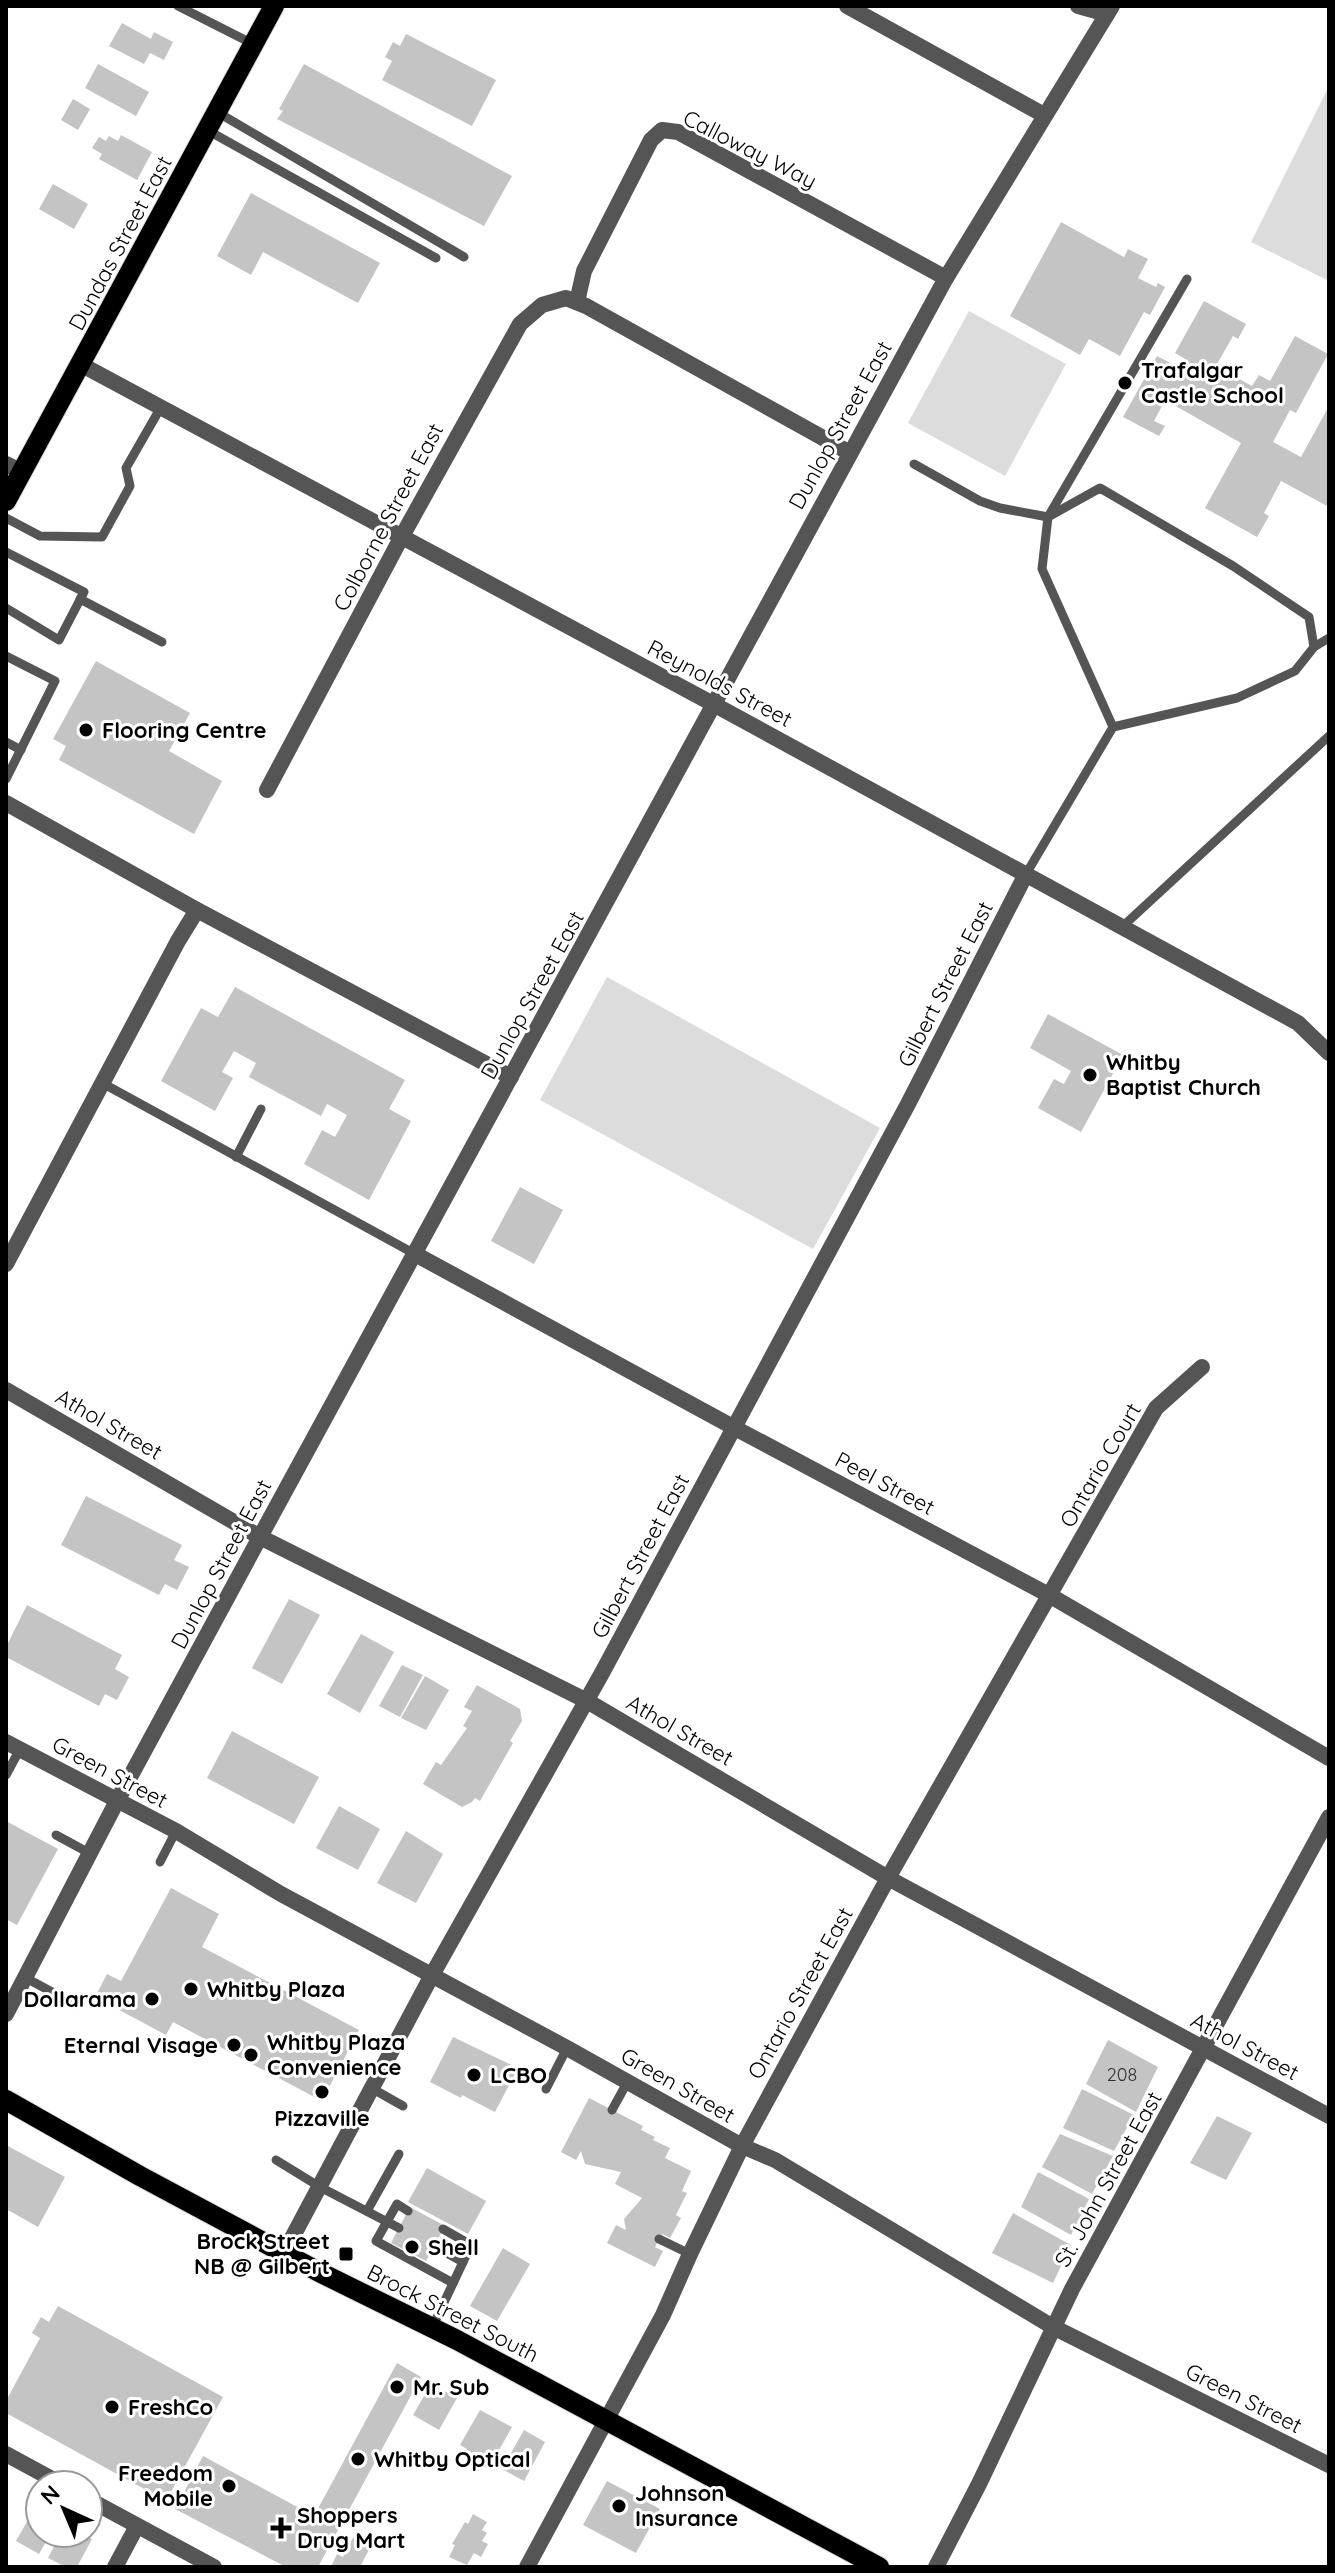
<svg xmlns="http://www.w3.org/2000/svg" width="1335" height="2573" viewBox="0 0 1335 2573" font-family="Quicksand,sans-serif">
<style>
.green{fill:#dcdcdc}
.building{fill:#c4c4c4}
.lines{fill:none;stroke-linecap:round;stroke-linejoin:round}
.primary-casing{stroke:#dbdbdb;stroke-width:22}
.lane{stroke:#555;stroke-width:9}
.street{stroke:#555;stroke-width:16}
.primary{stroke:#000;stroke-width:20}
.poi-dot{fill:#000;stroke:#fff;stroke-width:3}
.labels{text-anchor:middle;stroke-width:6;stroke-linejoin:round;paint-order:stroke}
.number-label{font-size:18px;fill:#313131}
.street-label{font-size:22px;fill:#000;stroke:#fff}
.poi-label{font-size:22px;font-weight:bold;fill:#000;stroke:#fff;text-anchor:start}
</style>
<rect width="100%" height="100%" fill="#fff"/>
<g class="green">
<path d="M1329 86V281L1251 242Z"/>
<path d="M969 311 1066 364 1005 476 908 423Z"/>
<path d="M607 977 880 1128 813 1249 540 1100Z"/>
</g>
<g class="building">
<path d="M122 23 151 39 154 32 173 42 164 60 150 53 144 64 109 46Z"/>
<path d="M406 34 496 80 472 126 382 80 392 61 385 57 393 42 400 46Z"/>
<path d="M98 64 149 92 136 116 85 88Z"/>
<path d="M304 64 512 176 484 226 277 119 283 111 279 109Z"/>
<path d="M73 99 90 109 78 130 61 120Z"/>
<path d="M121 135 152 152 137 180 99 159 102 154 92 148 99 137 106 141 109 136 118 141Z"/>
<path d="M53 184 88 204 74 229 39 209Z"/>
<path d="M251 193 380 263 358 303 263 252 251 275 217 256Z"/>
<path d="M1061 222 1124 257 1128 249 1148 259 1138 278 1156 287 1158 283 1165 287 1150 315 1144 312 1120 356 1089 339 1080 355 1010 316Z"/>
<path d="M1204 301 1246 324 1238 339 1233 336 1216 366 1252 386 1259 375 1270 381 1295 336 1328 354 1296 413 1290 410 1273 442 1301 457 1329 406V507L1281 481 1264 513 1269 516 1257 537 1205 508 1241 443 1165 400 1154 421 1165 426 1159 436 1123 417 1157 356 1182 369 1187 360 1175 353Z"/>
<path d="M96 661 190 713 169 751 222 781 194 834 59 760 66 746 53 739Z"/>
<path d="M235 987 405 1080 389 1109 411 1121 369 1200 304 1164 322 1130 335 1137 347 1115 327 1104 321 1116 249 1077 256 1063 234 1051 222 1072 233 1078 215 1111 161 1081 201 1008 218 1017Z"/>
<path d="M1048 1014 1123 1055 1081 1132 1038 1108 1054 1079 1064 1084 1071 1071 1030 1048Z"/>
<path d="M520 1187 563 1210 534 1264 491 1241Z"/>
<path d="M86 1496 182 1545 174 1560 189 1567 177 1590 165 1584 159 1595 61 1545Z"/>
<path d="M289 1599 320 1615 282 1684 252 1668Z"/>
<path d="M27 1605 122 1655 115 1669 129 1677 117 1700 105 1694 99 1706 6 1657V1647Z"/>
<path d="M361 1634 394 1652 360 1713 327 1694Z"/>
<path d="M402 1665 423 1675 400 1717 379 1706Z"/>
<path d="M425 1676 449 1690 426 1730 401 1718Z"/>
<path d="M477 1685 520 1709 522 1721 510 1741 513 1743 480 1801 475 1798 472 1802 462 1807 423 1784 436 1762 441 1765 467 1728 463 1726 472 1711 464 1707Z"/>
<path d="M232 1731 319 1777 294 1824 207 1778Z"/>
<path d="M339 1806 380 1829 358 1870 316 1848Z"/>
<path d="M6 1821 58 1849 17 1925 6 1919Z"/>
<path d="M406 1831 443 1854 416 1903 377 1883Z"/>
<path d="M171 1888 219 1914 202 1947 359 2030 322 2101 173 2022 166 2035 95 1997 107 1974 121 1981Z"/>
<path d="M453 2037 518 2068 495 2112 462 2095 461 2098 430 2082Z"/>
<path d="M1108 2040 1158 2067 1136 2112 1086 2084Z"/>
<path d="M1082 2089 1134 2115 1114 2151 1063 2128Z"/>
<path d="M589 2098 643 2126 641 2130 655 2137 653 2140 670 2148 665 2158 691 2171 682 2191 687 2193 676 2215 681 2218 670 2238 662 2234 655 2247 663 2251 655 2267 607 2243 616 2225 626 2230 624 2219 642 2198 615 2184 621 2172 585 2164 581 2151 576 2160 561 2152Z"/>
<path d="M1217 2116 1252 2133 1226 2180 1190 2163Z"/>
<path d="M1060 2134 1113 2156 1092 2194 1042 2167Z"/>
<path d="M6 2145 65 2177 38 2227 6 2209Z"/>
<path d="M427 2168 486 2201 468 2234 408 2202Z"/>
<path d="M1038 2172 1089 2199 1071 2235 1021 2207Z"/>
<path d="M410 2207 445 2226 426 2261 391 2243Z"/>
<path d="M1013 2213 1071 2245 1053 2283 992 2253Z"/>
<path d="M503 2248 530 2264 497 2321 470 2306Z"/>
<path d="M58 2306 223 2397 166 2501 6 2413V2401L40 2338 32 2333 41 2317 49 2322Z"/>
<path d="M397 2363 421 2377 318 2567H286L175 2509 203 2456 314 2516Z"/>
<path d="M431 2384 457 2398 439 2430 413 2415Z"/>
<path d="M480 2410 512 2427 493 2461 476 2452 471 2460 463 2456 467 2449 460 2445Z"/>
<path d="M524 2430 545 2442 524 2481 502 2469Z"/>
<path d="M607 2481 660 2509 636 2553 583 2525Z"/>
<path d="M32 2513 40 2517V2533H51L39 2554 16 2541Z"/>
<path d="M473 2514 487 2522 482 2530 487 2533 482 2541 488 2544 481 2557 474 2553 467 2565 449 2557 455 2545 452 2544 465 2522 468 2524Z"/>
<path d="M61 2533H80L92 2539 77 2567H66L48 2558Z"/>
<path d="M354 2536 372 2544 360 2567H331L337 2554 343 2557Z"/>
</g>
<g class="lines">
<defs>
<g id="primary">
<path d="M6 501 274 6"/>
<path d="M6 2100 140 2176 319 2272 457 2340 879 2567"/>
</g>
</defs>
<use href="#primary" class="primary-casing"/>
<g class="lane">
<path d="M178 6 253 44"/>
<path d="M217 112 464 257"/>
<path d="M207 130 436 258"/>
<path d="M914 464 980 501 1000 508 1048 517 1187 279"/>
<path d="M6 518 40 536 102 537 130 486 126 468 161 407"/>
<path d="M6 552 84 592 59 640 6 608"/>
<path d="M80 599 162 642"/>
<path d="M1314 647 1329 638"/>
<path d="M6 656 55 681 6 779"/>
<path d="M6 742 21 750"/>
<path d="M1026 874 1113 727 1237 698 1295 671 1314 647 1309 617 1233 566 1100 488 1048 517 1042 569 1113 727"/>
<path d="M1122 927 1329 736"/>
<path d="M104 1084 415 1254"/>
<path d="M236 1157 261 1109"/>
<path d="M6 1775 20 1749"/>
<path d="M56 1835 91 1854"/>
<path d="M160 1862 176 1831"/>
<path d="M26 1978 76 2005"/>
<path d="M373 2089 403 2106"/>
<path d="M546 2089 567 2048"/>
<path d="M612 2110 628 2081"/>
<path d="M276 2160 320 2187 399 2228"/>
<path d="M367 2211 399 2154"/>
<path d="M408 2211 397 2204 376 2241 453 2283"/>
<path d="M659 2239 690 2254"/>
<path d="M434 2246 463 2262"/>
<path d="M432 2328 471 2245 443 2229"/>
</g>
<g class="street">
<path d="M847 6 1044 115"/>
<path d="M1078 6 1107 14"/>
<path d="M577 302 584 271 651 140 662 130 678 132 946 278"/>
<path d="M82 365 715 705 1298 1023 1329 1053"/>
<path d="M6 464 22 472"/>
<path d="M267 790 401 538 520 324 542 305 566 298 586 306 850 453"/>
<path d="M6 803 197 910 511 1077"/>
<path d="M415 1254 733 1427 1049 1595 1329 1758"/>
<path d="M6 1264 178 941 197 910"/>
<path d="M6 1390 260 1537 587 1701 888 1878 1329 2116"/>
<path d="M6 1742 176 1831 281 1894 567 2048 742 2146 775 2160 1053 2327 1329 2465"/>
<path d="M6 2014 117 1801 260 1537 946 278 1112 6"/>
<path d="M284 2253 432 1975 602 1673 908 1104 1026 874"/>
<path d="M6 2454 63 2485"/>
<path d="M88 2499 214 2567"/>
<path d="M115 2567 137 2526"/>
<path d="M527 2567 663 2315 690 2254 742 2146 888 1878 1156 1408 1202 1367"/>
<path d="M936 2567 979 2484 1072 2289 1329 1817"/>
</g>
<use href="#primary" class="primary"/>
</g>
<g class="poi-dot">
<circle cx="1125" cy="383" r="8"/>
<circle cx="86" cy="730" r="8"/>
<circle cx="1090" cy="1075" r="8"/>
<circle cx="191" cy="1989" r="8"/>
<circle cx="152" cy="1999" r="8"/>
<circle cx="234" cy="2045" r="8"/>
<circle cx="251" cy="2055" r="8"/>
<circle cx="474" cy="2075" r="8"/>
<circle cx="322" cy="2092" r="8"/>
<circle cx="412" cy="2247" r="8"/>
<rect x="338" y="2246" width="16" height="16" rx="4"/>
<circle cx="397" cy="2387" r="8"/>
<circle cx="112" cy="2407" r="8"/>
<circle cx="358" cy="2459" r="8"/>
<circle cx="229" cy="2486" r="8"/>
<circle cx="619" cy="2506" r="8"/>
<path d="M277 2516h8v8h8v8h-8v8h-8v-8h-8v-8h8z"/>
</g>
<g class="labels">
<g class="number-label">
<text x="1122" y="2081">208</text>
</g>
<g class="street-label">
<text transform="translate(750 149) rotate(27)" y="8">Calloway Way</text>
<text transform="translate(120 243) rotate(-62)" y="8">Dundas Street East</text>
<text transform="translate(840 425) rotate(-61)" y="8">Dunlop Street East</text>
<text transform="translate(388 517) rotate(-62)" y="8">Colborne Street East</text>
<text transform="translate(720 683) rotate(28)" y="8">Reynolds Street</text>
<text transform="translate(945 984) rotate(-63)" y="8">Gilbert Street East</text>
<text transform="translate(532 995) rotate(-61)" y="8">Dunlop Street East</text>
<text transform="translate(109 1424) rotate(30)" y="8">Athol Street</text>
<text transform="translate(1100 1465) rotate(-60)" y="8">Ontario Court</text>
<text transform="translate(885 1483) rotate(28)" y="8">Peel Street</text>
<text transform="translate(640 1556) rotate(-62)" y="8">Gilbert Street East</text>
<text transform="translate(221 1564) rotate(-62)" y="8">Dunlop Street East</text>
<text transform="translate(680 1730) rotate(30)" y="8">Athol Street</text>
<text transform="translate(110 1772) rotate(28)" y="8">Green Street</text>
<text transform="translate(800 1993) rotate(-61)" y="8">Ontario Street East</text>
<text transform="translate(1245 2046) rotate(28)" y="8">Athol Street</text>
<text transform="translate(678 2085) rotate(30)" y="8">Green Street</text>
<text transform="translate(1108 2179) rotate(-61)" y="8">St. John Street East</text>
<text transform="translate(453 2313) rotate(27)" y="8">Brock Street South</text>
<text transform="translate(1244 2398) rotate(27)" y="8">Green Street</text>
</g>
<g class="poi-label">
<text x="1141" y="378">Trafalgar<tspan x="1141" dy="25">Castle School</tspan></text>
<text x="102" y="738">Flooring Centre</text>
<text x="1106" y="1070">Whitby<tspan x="1106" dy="25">Baptist Church</tspan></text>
<text x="207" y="1997">Whitby Plaza</text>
<text x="136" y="2007" text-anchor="end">Dollarama</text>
<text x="267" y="2050">Whitby Plaza<tspan x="267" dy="25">Convenience</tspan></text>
<text x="218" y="2053" text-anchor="end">Eternal Visage</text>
<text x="490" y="2083">LCBO</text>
<text x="322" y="2126" text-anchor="middle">Pizzaville</text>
<text x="330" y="2249" text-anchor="end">Brock Street<tspan x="330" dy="25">NB @ Gilbert</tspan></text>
<text x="428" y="2255">Shell</text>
<text x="413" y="2395">Mr. Sub</text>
<text x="128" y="2415">FreshCo</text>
<text x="374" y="2467">Whitby Optical</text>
<text x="213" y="2481" text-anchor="end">Freedom<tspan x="213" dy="25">Mobile</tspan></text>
<text x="635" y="2501">Johnson<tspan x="635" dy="25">Insurance</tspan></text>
<text x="297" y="2523">Shoppers<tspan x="297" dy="25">Drug Mart</tspan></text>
</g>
</g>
<rect width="1335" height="2573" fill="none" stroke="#000000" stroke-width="16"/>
<g transform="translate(64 2509) rotate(316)"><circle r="38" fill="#ffffff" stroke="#999999" stroke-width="2"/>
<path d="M0-6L14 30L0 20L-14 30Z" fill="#000000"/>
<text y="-12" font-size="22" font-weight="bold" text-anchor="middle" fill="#000000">N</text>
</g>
</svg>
